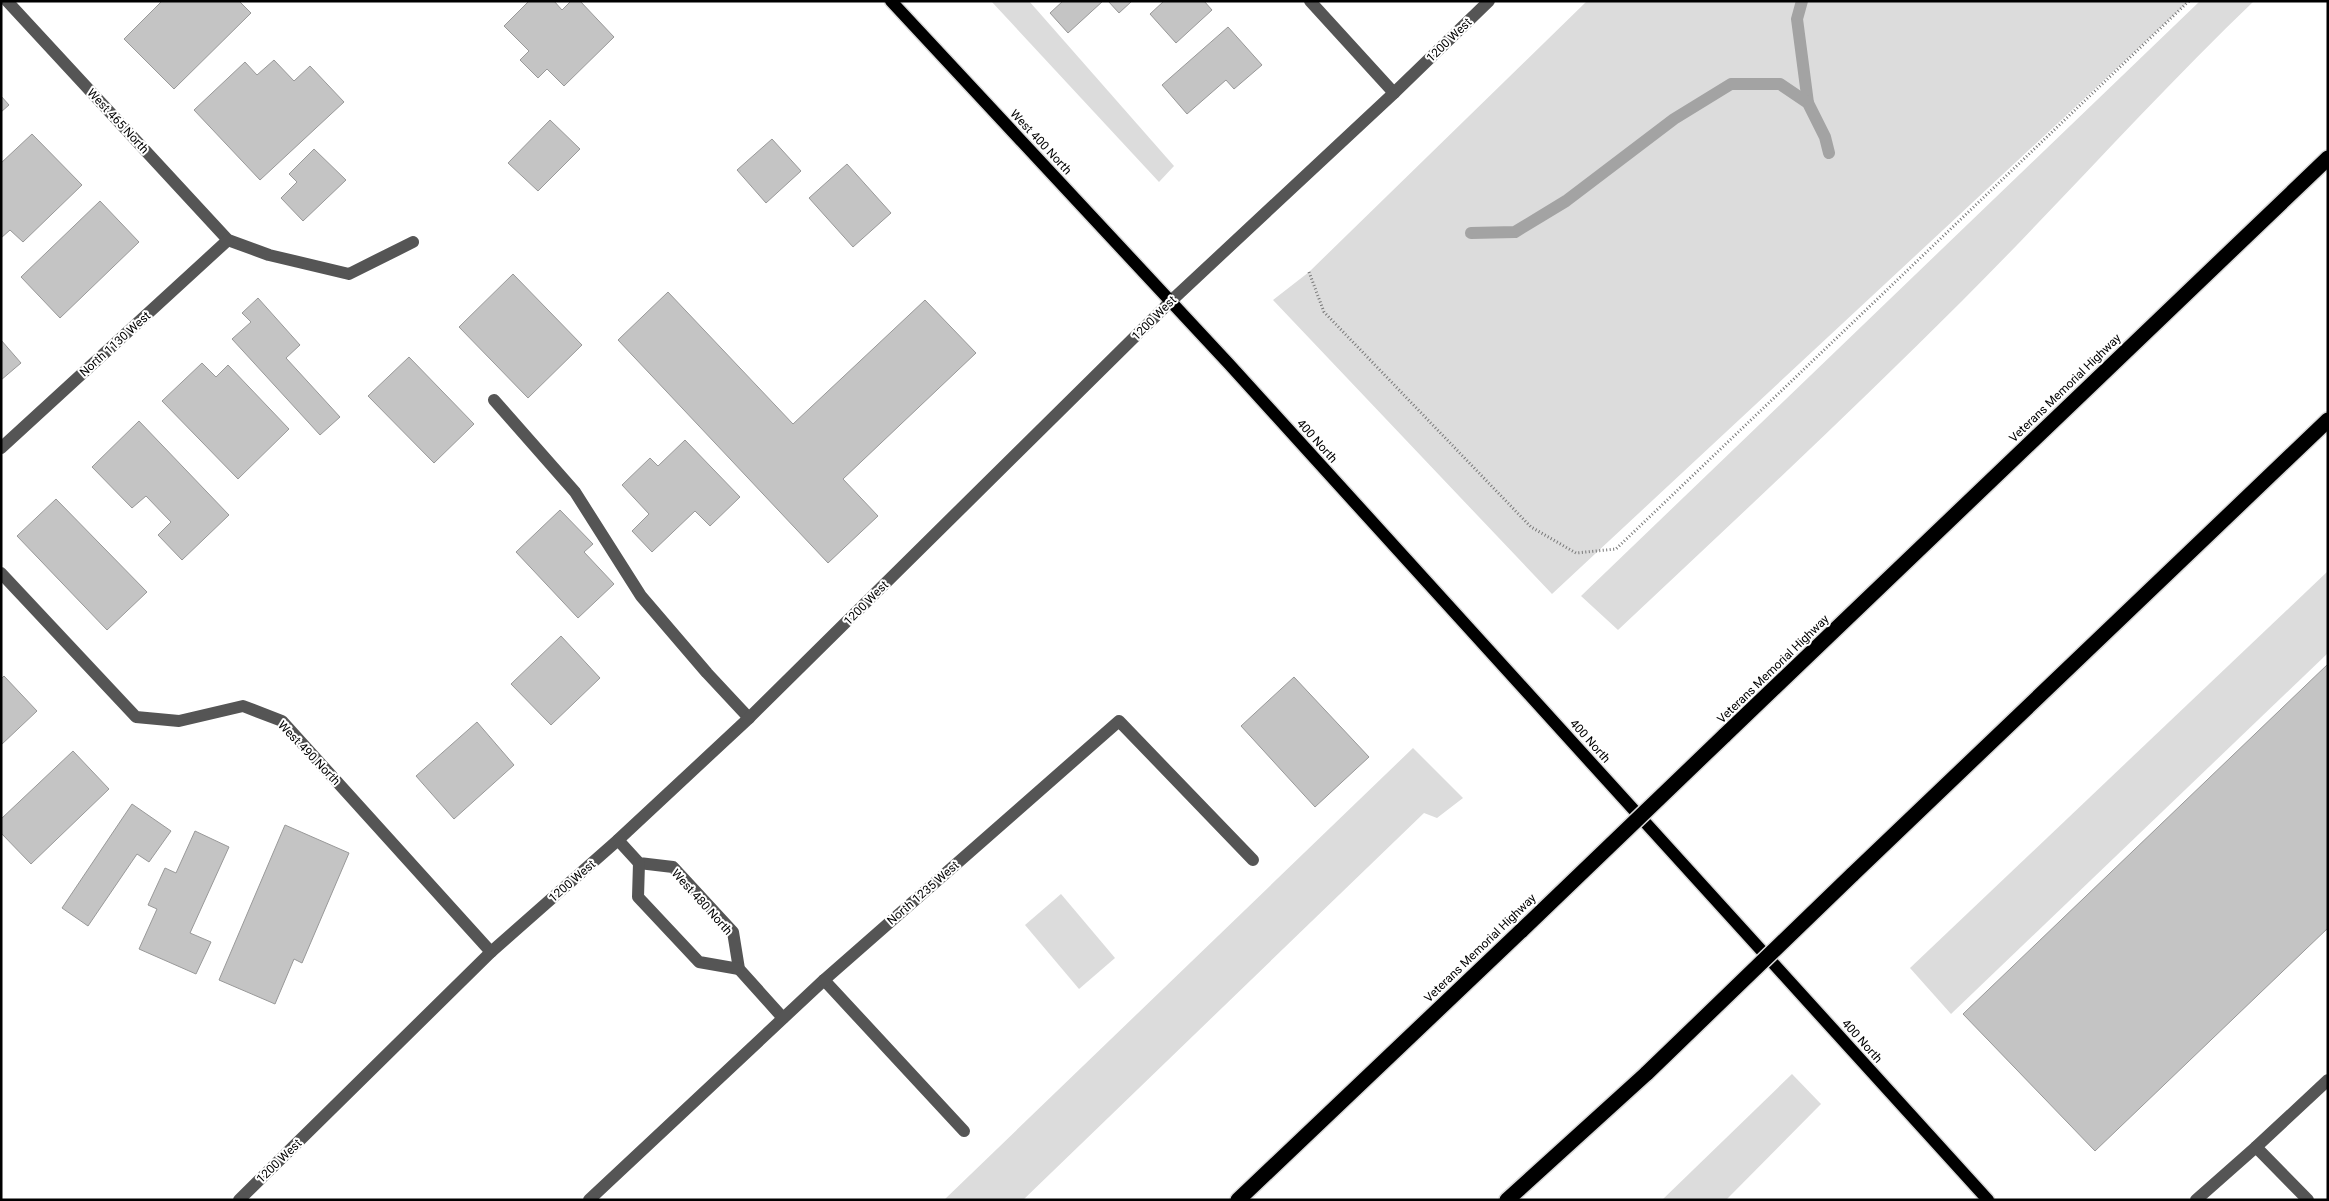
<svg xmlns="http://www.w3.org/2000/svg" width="2329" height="1201" viewBox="0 0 2329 1201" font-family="Roboto,sans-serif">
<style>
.green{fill:#dcdcdc}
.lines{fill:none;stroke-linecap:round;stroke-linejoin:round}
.stream{stroke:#a3a3a3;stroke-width:12}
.building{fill:#c4c4c4;stroke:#999}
.major-casing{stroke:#dbdbdb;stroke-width:15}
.highway-casing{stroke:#dbdbdb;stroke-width:18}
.path{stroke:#777;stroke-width:3;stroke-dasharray:1 2.5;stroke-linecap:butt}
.minor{stroke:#555;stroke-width:12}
.major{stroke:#000;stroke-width:12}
.highway{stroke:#000;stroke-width:15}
.highway-bridge-casing{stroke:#dbdbdb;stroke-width:18;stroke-linecap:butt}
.highway-bridge{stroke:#000;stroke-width:15}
.labels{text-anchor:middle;stroke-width:4;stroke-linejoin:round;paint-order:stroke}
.street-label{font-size:12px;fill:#000;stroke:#fff}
</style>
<rect width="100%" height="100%" fill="#fff"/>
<g class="green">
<path d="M991 1H1029L1174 166 1159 182Z"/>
<path d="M1587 1H2189L1552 594 1273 300 1309 272Z"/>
<path d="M2200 1H2254C2153 98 2061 202 1962 301 1850 413 1734 521 1618 630L1581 596Z"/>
<path d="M2328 571V653L1951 1014 1910 968Z"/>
<path d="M1413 748 1463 798 1437 818 1424 813 1023 1200H944Z"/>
<path d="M1061 894 1115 958 1079 989 1025 925Z"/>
<path d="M1792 1074 1821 1104 1726 1200H1662Z"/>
</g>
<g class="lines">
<g class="stream">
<path d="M1802 1 1797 19 1808 103"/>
<path d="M1471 233 1515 232 1566 201 1674 119 1731 84H1780L1808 103 1825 137 1829 153"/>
</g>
</g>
<g class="building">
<path d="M162 1H239L251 13 174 89 124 39Z"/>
<path d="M529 1H554L562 10 571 1H580L614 37 564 86 547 69 538 78 520 60 529 51 504 26Z"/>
<path d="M1063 1H1103L1068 33 1050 13Z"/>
<path d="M1108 1H1132L1119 13Z"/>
<path d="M1164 1H1204L1212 10 1176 43 1150 14Z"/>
<path d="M1228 27 1262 65 1234 89 1226 80 1187 114 1162 85Z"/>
<path d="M274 60 294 81 310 66 344 102 260 180 194 110 245 62 257 75Z"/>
<path d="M1 96 9 105 1 112Z"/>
<path d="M550 120 580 149 538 191 508 163Z"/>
<path d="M32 134 82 185 23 242 10 230 1 238V163Z"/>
<path d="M772 139 801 171 766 203 737 170Z"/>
<path d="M314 149 346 180 303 221 281 198 297 182 289 174Z"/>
<path d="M847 164 891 213 853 247 809 198Z"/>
<path d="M100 201 139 242 60 318 21 277Z"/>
<path d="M513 274 582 345 528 398 459 327Z"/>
<path d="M668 292 793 424 925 300 976 353 843 479 878 516 828 563 618 340Z"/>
<path d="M258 298 300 345 286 358 340 417 320 435 232 339 251 322 242 313Z"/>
<path d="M1 340 21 363 1 380Z"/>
<path d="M409 357 474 424 434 463 368 396Z"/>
<path d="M202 363 216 377 228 365 289 429 238 479 162 401Z"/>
<path d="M139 421 229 515 182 560 158 535 171 522 146 496 132 508 92 467Z"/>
<path d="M685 440 740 497 710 526 695 511 652 552 632 531 649 514 622 485 650 458 658 466Z"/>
<path d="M56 499 147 592 107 630 17 536Z"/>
<path d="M560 510 593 544 584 552 614 584 578 618 516 552Z"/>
<path d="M561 636 600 678 551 725 511 684Z"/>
<path d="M2328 664V928L2095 1151 1963 1014Z"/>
<path d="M4 676 37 711 1 745V679Z"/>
<path d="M1294 677 1369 757 1315 807 1241 726Z"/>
<path d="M477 722 514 765 454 819 416 776Z"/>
<path d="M73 751 109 789 31 864 1 833V819Z"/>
<path d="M132 804 171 831 149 862 137 854 88 926 62 908Z"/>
<path d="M285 825 349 853 302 963 294 959 275 1004 219 980Z"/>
<path d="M195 831 229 847 190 933 211 942 196 974 139 949 157 909 148 905 165 868 176 873Z"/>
</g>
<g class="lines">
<defs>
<path id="major" d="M891 1 1229 364 1988 1200"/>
<g id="highway">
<path d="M1724 736 2328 158"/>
<path d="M1852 875 2328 420"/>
<path d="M1238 1200 1522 930"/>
<path d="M1507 1200 1647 1073"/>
</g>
</defs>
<use href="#major" class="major-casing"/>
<use href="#highway" class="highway-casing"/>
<path class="path" d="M1309 272 1324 312 1531 527 1576 553 1616 549 2189 1"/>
<g class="minor">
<path d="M7 1 228 240 269 255 349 274 413 242"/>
<path d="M1310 1 1394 93"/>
<path d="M494 400 575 492 641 596 707 673 749 718"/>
<path d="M1 448 228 240"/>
<path d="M1 573 136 717 179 721 243 706 282 721 491 952"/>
<path d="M618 840 639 863 673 867 733 932 739 969 783 1018"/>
<path d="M639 863 638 897 699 962 739 969"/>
<path d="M824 980 964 1131"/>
<path d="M2256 1147 2328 1080"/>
<path d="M239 1200 491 952 618 840 749 718 1171 301 1394 93 1489 1"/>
<path d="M589 1200 824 980 1119 721 1253 860"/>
<path d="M2196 1200 2256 1147 2308 1200"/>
</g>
<use href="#major" class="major"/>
<use href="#highway" class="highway"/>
<defs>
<g id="highway-bridge">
<path d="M1522 930 1724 736"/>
<path d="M1647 1073 1852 875"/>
</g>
</defs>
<use href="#highway-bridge" class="highway-bridge-casing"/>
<use href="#highway-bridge" class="highway-bridge"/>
</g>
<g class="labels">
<g class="street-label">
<text transform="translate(1449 40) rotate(-44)" y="4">1200 West</text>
<text transform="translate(118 121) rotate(47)" y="4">West 465 North</text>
<text transform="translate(1041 142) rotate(47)" y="4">West 400 North</text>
<text transform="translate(1154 318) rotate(-45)" y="4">1200 West</text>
<text transform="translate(115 344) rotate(-42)" y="4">North 1130 West</text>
<text transform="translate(2065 388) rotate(-44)" y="4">Veterans Memorial Highway</text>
<text transform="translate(1317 441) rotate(48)" y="4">400 North</text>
<text transform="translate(866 603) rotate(-45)" y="4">1200 West</text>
<text transform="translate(1773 669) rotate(-44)" y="4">Veterans Memorial Highway</text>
<text transform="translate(1590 741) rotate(48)" y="4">400 North</text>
<text transform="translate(309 753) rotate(46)" y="4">West 490 North</text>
<text transform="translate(572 881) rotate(-41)" y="4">1200 West</text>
<text transform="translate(923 893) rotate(-41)" y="4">North 1235 West</text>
<text transform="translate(702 902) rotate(48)" y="4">West 480 North</text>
<text transform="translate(1480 948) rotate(-44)" y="4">Veterans Memorial Highway</text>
<text transform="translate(1862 1041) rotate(48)" y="4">400 North</text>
<text transform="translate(279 1161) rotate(-44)" y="4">1200 West</text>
</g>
</g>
<rect width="2329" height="1201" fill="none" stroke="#000000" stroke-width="5"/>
</svg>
